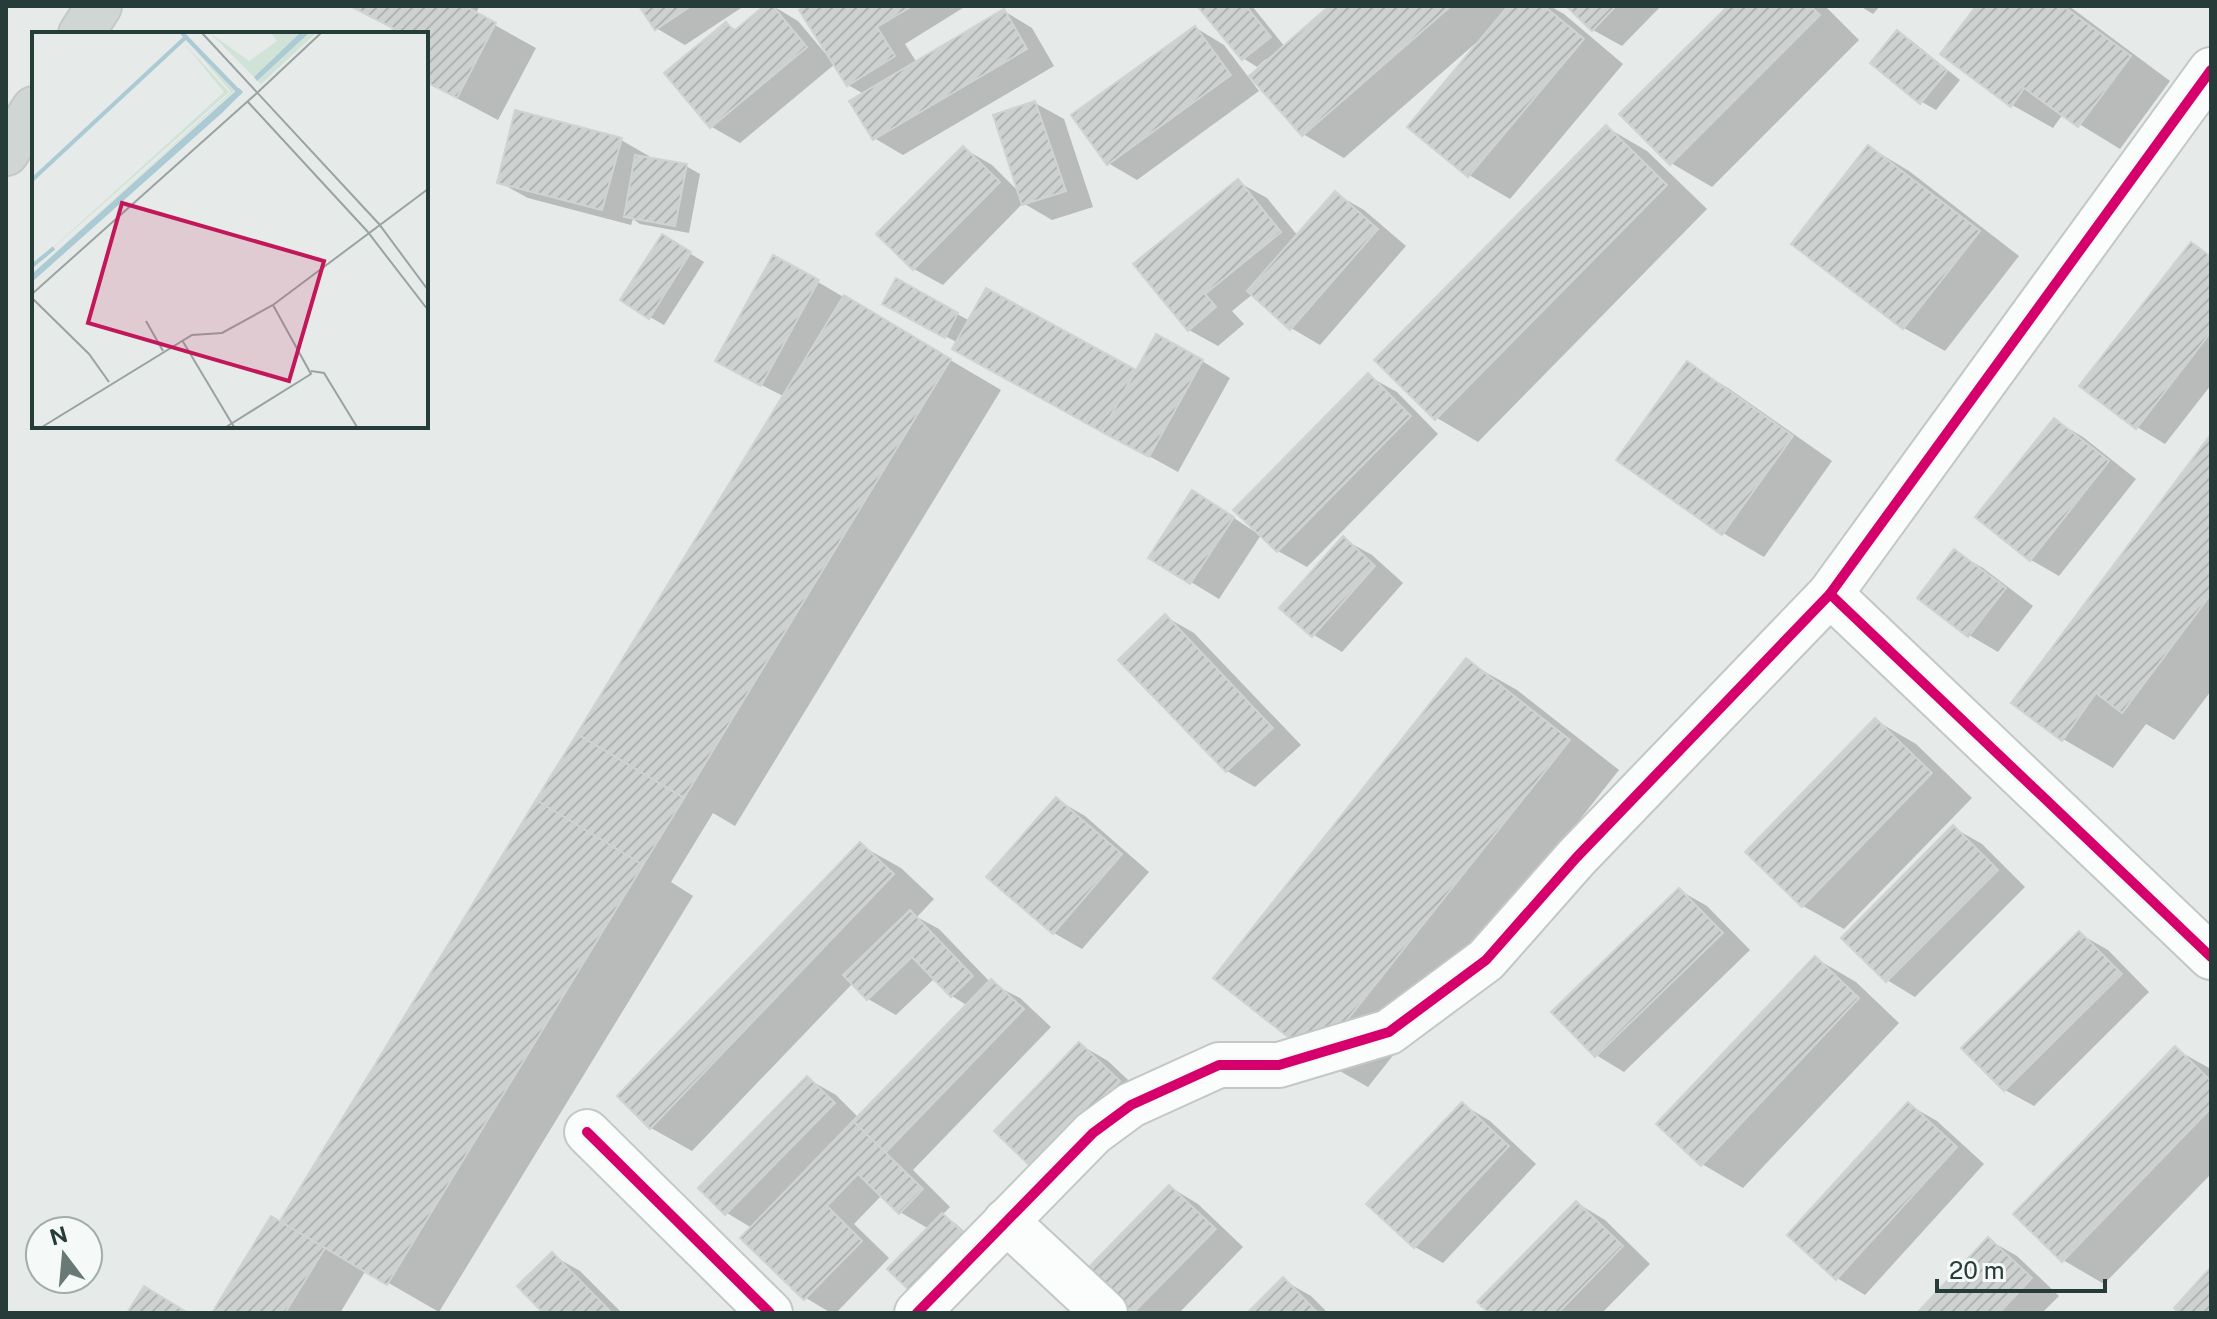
<svg xmlns="http://www.w3.org/2000/svg" width="2217" height="1319" viewBox="0 0 2217 1319" font-family="'Public Sans',sans-serif">
<style>
.shadow{fill:#0003}
.building{fill:url(#building-hatch);stroke:#cfd3d1;stroke-width:2}
.lines{fill:none;stroke-linecap:round;stroke-linejoin:round}
.minor-casing{stroke:#c3c7c5;stroke-width:48}
.major-casing{stroke:#c2c9c8;stroke-width:48}
.minor{stroke:#fbfcfc;stroke-width:44}
.major{stroke:#cfd6d4;stroke-width:44}
.cycleway-casing{stroke:#f5f9f7;stroke-width:15}
.cycleway{stroke:#d6006c;stroke-width:10}
.inset-river{fill:none;stroke:#accad4;stroke-width:4}
.inset-road{fill:none;stroke:#99a4a2;stroke-width:2}
.view{fill:#c2185b;fill-opacity:0.15;stroke:#c2185b;stroke-width:4}
.inset-edge{fill:none;stroke:#253c38;stroke-width:4}
</style>
<defs>
<pattern id="building-hatch" width="6" height="6" patternUnits="userSpaceOnUse" patternTransform="scale(2)"><rect width="6" height="6" fill="#cdd2d0"/><path d="M-1 1l2-2M0 6l6-6M5 7l2-2" fill="none" stroke="#b0b5b3"/></pattern>
</defs>
<rect width="100%" height="100%" fill="#e6eae8"/>
<g class="shadow">
<path d="M352 6H480L475 14 536 48 498 120 426 82V34H392L395 29Z"/>
<path d="M641 6H744L685 45 656 28Z"/>
<path d="M767 6H773L798 21 825 53 827 51 809 6H966L905 44 917 63 1004 11 1032 28 1054 66 903 155 874 138 864 94 848 85 835 64 740 143 712 127 726 24 738 31Z"/>
<path d="M1252 6 1285 47 1333 6H1550L1564 14 1623 64 1510 199 1469 175 1477 42 1344 158 1303 134 1268 62 1266 59 1257 67 1243 58 1201 7Z"/>
<path d="M1569 6H1661L1622 46 1593 30Z"/>
<path d="M1731 6H1825L1859 40 1712 187 1671 163Z"/>
<path d="M1860 6H1880L1873 14Z"/>
<path d="M1979 6H2069L2170 81 2120 149 2063 114 2053 128 2012 105 1943 54Z"/>
<path d="M1196 28 1224 45 1259 91 1137 180 1108 163Z"/>
<path d="M1898 32 1912 41 1960 80 1936 110 1922 102Z"/>
<path d="M1035 103 1064 119 1093 207 1052 220 1023 203 943 285 914 269 879 234 963 148 992 165 1020 193Z"/>
<path d="M1606 127 1647 151 1707 209 1478 442 1437 418Z"/>
<path d="M621 140 649 156 648 160 686 166 700 174 689 233 640 224 633 219 631 225 528 198 499 182Z"/>
<path d="M1869 147 1909 171 2019 256 1945 351 1904 328Z"/>
<path d="M1238 182 1267 198 1298 236 1336 194 1364 210 1406 246 1320 345 1291 328 1253 294 1232 311 1244 324 1218 346 1189 330Z"/>
<path d="M663 237 704 262 664 325 650 317Z"/>
<path d="M2191 245 2211 256V385L2165 444 2137 427Z"/>
<path d="M896 281 970 321 986 291 1137 373 1202 361 1230 378 1178 472 983 365 958 343 884 303Z"/>
<path d="M818 282 1001 390 735 826 713 813 671 882 693 896 439 1312 366 1270 340 1313H214L291 1229 785 397 746 377Z"/>
<path d="M1687 364 1728 388 1832 461 1764 557 1723 533 1619 460Z"/>
<path d="M1368 376 1397 392 1438 434 1307 567 1278 551 1261 535 1219 599 1191 582 1222 510 1255 532Z"/>
<path d="M2054 420 2083 437 2136 479 2059 576 2031 560Z"/>
<path d="M2211 437V691L2174 740 2146 724 2113 768 2063 739Z"/>
<path d="M1343 539 1372 555 1403 583 1342 652 1314 635 1282 608Z"/>
<path d="M1955 552 1983 568 2033 606 1998 652 1969 635 1920 598Z"/>
<path d="M1166 617 1194 633 1301 745 1255 787 1227 771Z"/>
<path d="M1466 661 1517 690 1619 770 1368 1087 1317 1058Z"/>
<path d="M1875 720 1916 744 1972 798 1844 929 1803 906Z"/>
<path d="M1056 799 1085 816 1149 872 1082 949 1054 933Z"/>
<path d="M1954 828 1982 844 2025 887 1915 997 1887 980Z"/>
<path d="M860 845 901 868 934 899 917 917 939 929 991 983 1020 998 1051 1027 913 1170 950 1207 942 1215 956 1224 981 1247 929 1229 900 1212 882 1195 854 1224 889 1258 836 1313H831L806 1298 752 1228 727 1213 701 1188 808 1079 836 1095 859 1118 968 1006 952 996 935 978 896 1015 868 999 853 983 692 1151 651 1128Z"/>
<path d="M1679 890 1707 906 1750 950 1624 1072 1596 1055Z"/>
<path d="M2080 934 2108 950 2149 992 2034 1106 2005 1090 1964 1048Z"/>
<path d="M1815 958 1856 982 1899 1023 1743 1188 1702 1164Z"/>
<path d="M1079 1044 1108 1061 1147 1098 996 1131Z"/>
<path d="M2175 1049 2211 1069V1174L2104 1284 2063 1260Z"/>
<path d="M1462 1104 1490 1121 1536 1164 1443 1263 1415 1247Z"/>
<path d="M1909 1105 1937 1121 1984 1164 1865 1295 1837 1278Z"/>
<path d="M1170 1187 1198 1204 1243 1247 1179 1313H1136L1090 1269Z"/>
<path d="M1577 1203 1605 1220 1650 1264 1602 1313H1492Z"/>
<path d="M1989 1240 2017 1256 2059 1296 2042 1313H1920Z"/>
<path d="M552 1255 580 1271 622 1313H546Z"/>
<path d="M1283 1280 1311 1296 1328 1313H1249Z"/>
</g>
<g class="building">
<path d="M350 6H465L496 23 457 98 426 82V34H390L393 28Z"/>
<path d="M639 6H691L655 30Z"/>
<path d="M764 6H773L807 47 710 128 664 73 726 22 734 31Z"/>
<path d="M805 6H912L877 27 895 56 847 86 799 10Z"/>
<path d="M1246 6 1271 37 1242 60 1198 7Z"/>
<path d="M1329 6H1451L1302 136 1249 76Z"/>
<path d="M1508 6H1544L1584 39 1468 177 1407 127Z"/>
<path d="M1566 6H1616L1592 31Z"/>
<path d="M1728 6H1810L1820 15 1670 165 1619 114Z"/>
<path d="M1976 6H2063L2131 56 2078 127 2024 88 2011 107 1940 54Z"/>
<path d="M1004 9 1027 49 873 140 849 101Z"/>
<path d="M1195 26 1231 75 1107 165 1071 115Z"/>
<path d="M1897 30 1947 71 1920 104 1870 63Z"/>
<path d="M1035 101 1066 191 1022 205 993 115Z"/>
<path d="M515 110 622 138 602 210 497 183Z"/>
<path d="M1606 125 1667 185 1435 420 1374 360Z"/>
<path d="M1868 145 1980 231 1903 329 1791 244Z"/>
<path d="M963 146 1000 182 913 270 876 234Z"/>
<path d="M635 155 687 164 675 226 624 217Z"/>
<path d="M1238 179 1281 232 1205 294 1216 307 1188 331 1133 264Z"/>
<path d="M1335 191 1378 229 1290 330 1247 291Z"/>
<path d="M662 234 691 252 649 319 620 300Z"/>
<path d="M2191 242 2211 257V332L2136 429 2079 386Z"/>
<path d="M773 255 819 280 761 386 715 361Z"/>
<path d="M896 278 958 313 945 338 882 304Z"/>
<path d="M986 288 1136 370 1102 432 952 349Z"/>
<path d="M844 295 951 359 684 798 577 734Z"/>
<path d="M1156 334 1203 360 1149 457 1102 432Z"/>
<path d="M1687 361 1793 436 1722 535 1616 460Z"/>
<path d="M1368 373 1411 416 1277 552 1233 510Z"/>
<path d="M2054 418 2109 461 2030 561 1975 517Z"/>
<path d="M2211 434V594L2122 713 2096 693 2062 741 2011 703Z"/>
<path d="M1192 490 1234 517 1190 584 1148 558Z"/>
<path d="M1343 536 1375 566 1312 637 1279 608Z"/>
<path d="M1954 549 2006 588 1968 637 1917 598Z"/>
<path d="M1165 614 1273 728 1226 772 1118 660Z"/>
<path d="M1466 658 1570 740 1316 1059 1213 978Z"/>
<path d="M1875 718 1932 773 1802 907 1745 852Z"/>
<path d="M577 734 684 798 643 865 536 800Z"/>
<path d="M1056 797 1122 854 1053 934 986 877Z"/>
<path d="M536 800 643 865 387 1285 280 1221Z"/>
<path d="M1953 825 1998 870 1886 982 1841 938Z"/>
<path d="M860 842 894 874 650 1129 617 1096Z"/>
<path d="M1679 888 1723 933 1595 1057 1551 1012Z"/>
<path d="M910 910 973 976 951 997 912 957 867 1000 843 975Z"/>
<path d="M2079 931 2122 974 2004 1091 1961 1048Z"/>
<path d="M1815 956 1859 998 1701 1166 1656 1124Z"/>
<path d="M991 979 1024 1009 885 1153 853 1121Z"/>
<path d="M1079 1042 1120 1081 1034 1170 994 1131Z"/>
<path d="M2175 1046 2211 1081V1108L2062 1262 2013 1214Z"/>
<path d="M807 1076 835 1103 725 1215 698 1188Z"/>
<path d="M1462 1102 1509 1146 1414 1248 1366 1204Z"/>
<path d="M1908 1102 1957 1147 1836 1280 1787 1235Z"/>
<path d="M853 1121 923 1189 899 1214 858 1174 827 1206 862 1241 804 1300 740 1238Z"/>
<path d="M1169 1185 1216 1229 1133 1313 1087 1269Z"/>
<path d="M1576 1201 1623 1246 1558 1313H1489L1477 1302Z"/>
<path d="M942 1213 968 1237 913 1294 887 1269Z"/>
<path d="M271 1216 325 1248 285 1313H212Z"/>
<path d="M1988 1237 2032 1278 1999 1313H1917Z"/>
<path d="M552 1252 612 1313H543L517 1286Z"/>
<path d="M2211 1267V1313H2179L2174 1308Z"/>
<path d="M1283 1277 1318 1313H1247Z"/>
<path d="M144 1286 188 1313H127Z"/>
</g>
<g class="lines">
<defs>
<g id="minor">
<path d="M1830 594 2211 957"/>
<path d="M587 1132 770 1313"/>
<path d="M1006 1221 1105 1313"/>
<path d="M917 1313 1093 1133 1131 1105 1219 1065H1279L1389 1032 1486 960 1576 858 1830 594 2211 70"/>
</g>
<g id="major">
<path d="M81 34 99 6"/>
<path d="M6 153 34 109"/>
</g>
</defs>
<use href="#minor" class="minor-casing"/>
<use href="#major" class="major-casing"/>
<use href="#minor" class="minor"/>
<use href="#major" class="major"/>
<defs>
<g id="cycleway">
<path d="M1830 594 2211 957"/>
<path d="M587 1132 770 1313"/>
<path d="M917 1313 1093 1133 1131 1105 1219 1065H1279L1389 1032 1486 960 1576 858 1830 594 2211 70"/>
</g>
</defs>
<use href="#cycleway" class="cycleway-casing"/>
<use href="#cycleway" class="cycleway"/>
</g>
<g transform="translate(32 32)">
<rect width="396" height="396" fill="#e6eae8"/>
<path d="M178 1 217 29 245 9 239 1H268L222 45ZM277 1H284L229 52 225 49ZM153 6 204 57 0 242 199 60ZM151 10 197 60 0 235 192 60Z" fill="#d1e2d7"/>
<path d="M268 1H277L225 49 222 45ZM207 56 211 60 191 80 0 250V242Z" fill="#accad4"/>
<path class="inset-river" d="M150 1 209 62M0 148 154 5M0 234 22 216"/>
<path class="inset-road" d="M170 1 347 192 396 258M226 60 289 1M216 70 335 199 396 278M0 262 226 60M0 266 57 322 77 350M114 289 131 319M150 308 202 395M279 339 292 341 325 395M10 395 160 303 190 301 241 273 396 157M194 395 279 342 241 273"/>
<path class="view" d="M90 171 292 229 257 349 56 291Z"/>
<rect width="396" height="396" class="inset-edge"/>
</g>
<rect width="2217" height="1319" fill="none" stroke="#253c38" stroke-width="16"/>
<g transform="translate(64 1255) rotate(344)"><circle r="38" fill="#f5f9f7" stroke="#a2adab" stroke-width="2"/>
<path d="M0-6L14 30L0 20L-14 30Z" fill="#697976"/>
<text y="-12" font-size="22" font-weight="bold" text-anchor="middle" fill="#253c38">N</text>
</g>
<path d="M1937 1279v12h168v-12" fill="none" stroke="#253c38" stroke-width="4"/>
<text x="1949" y="1279" font-size="24" fill="#253c38" stroke="#f5f9f7" stroke-width="6" paint-order="stroke">20 m</text>
</svg>
